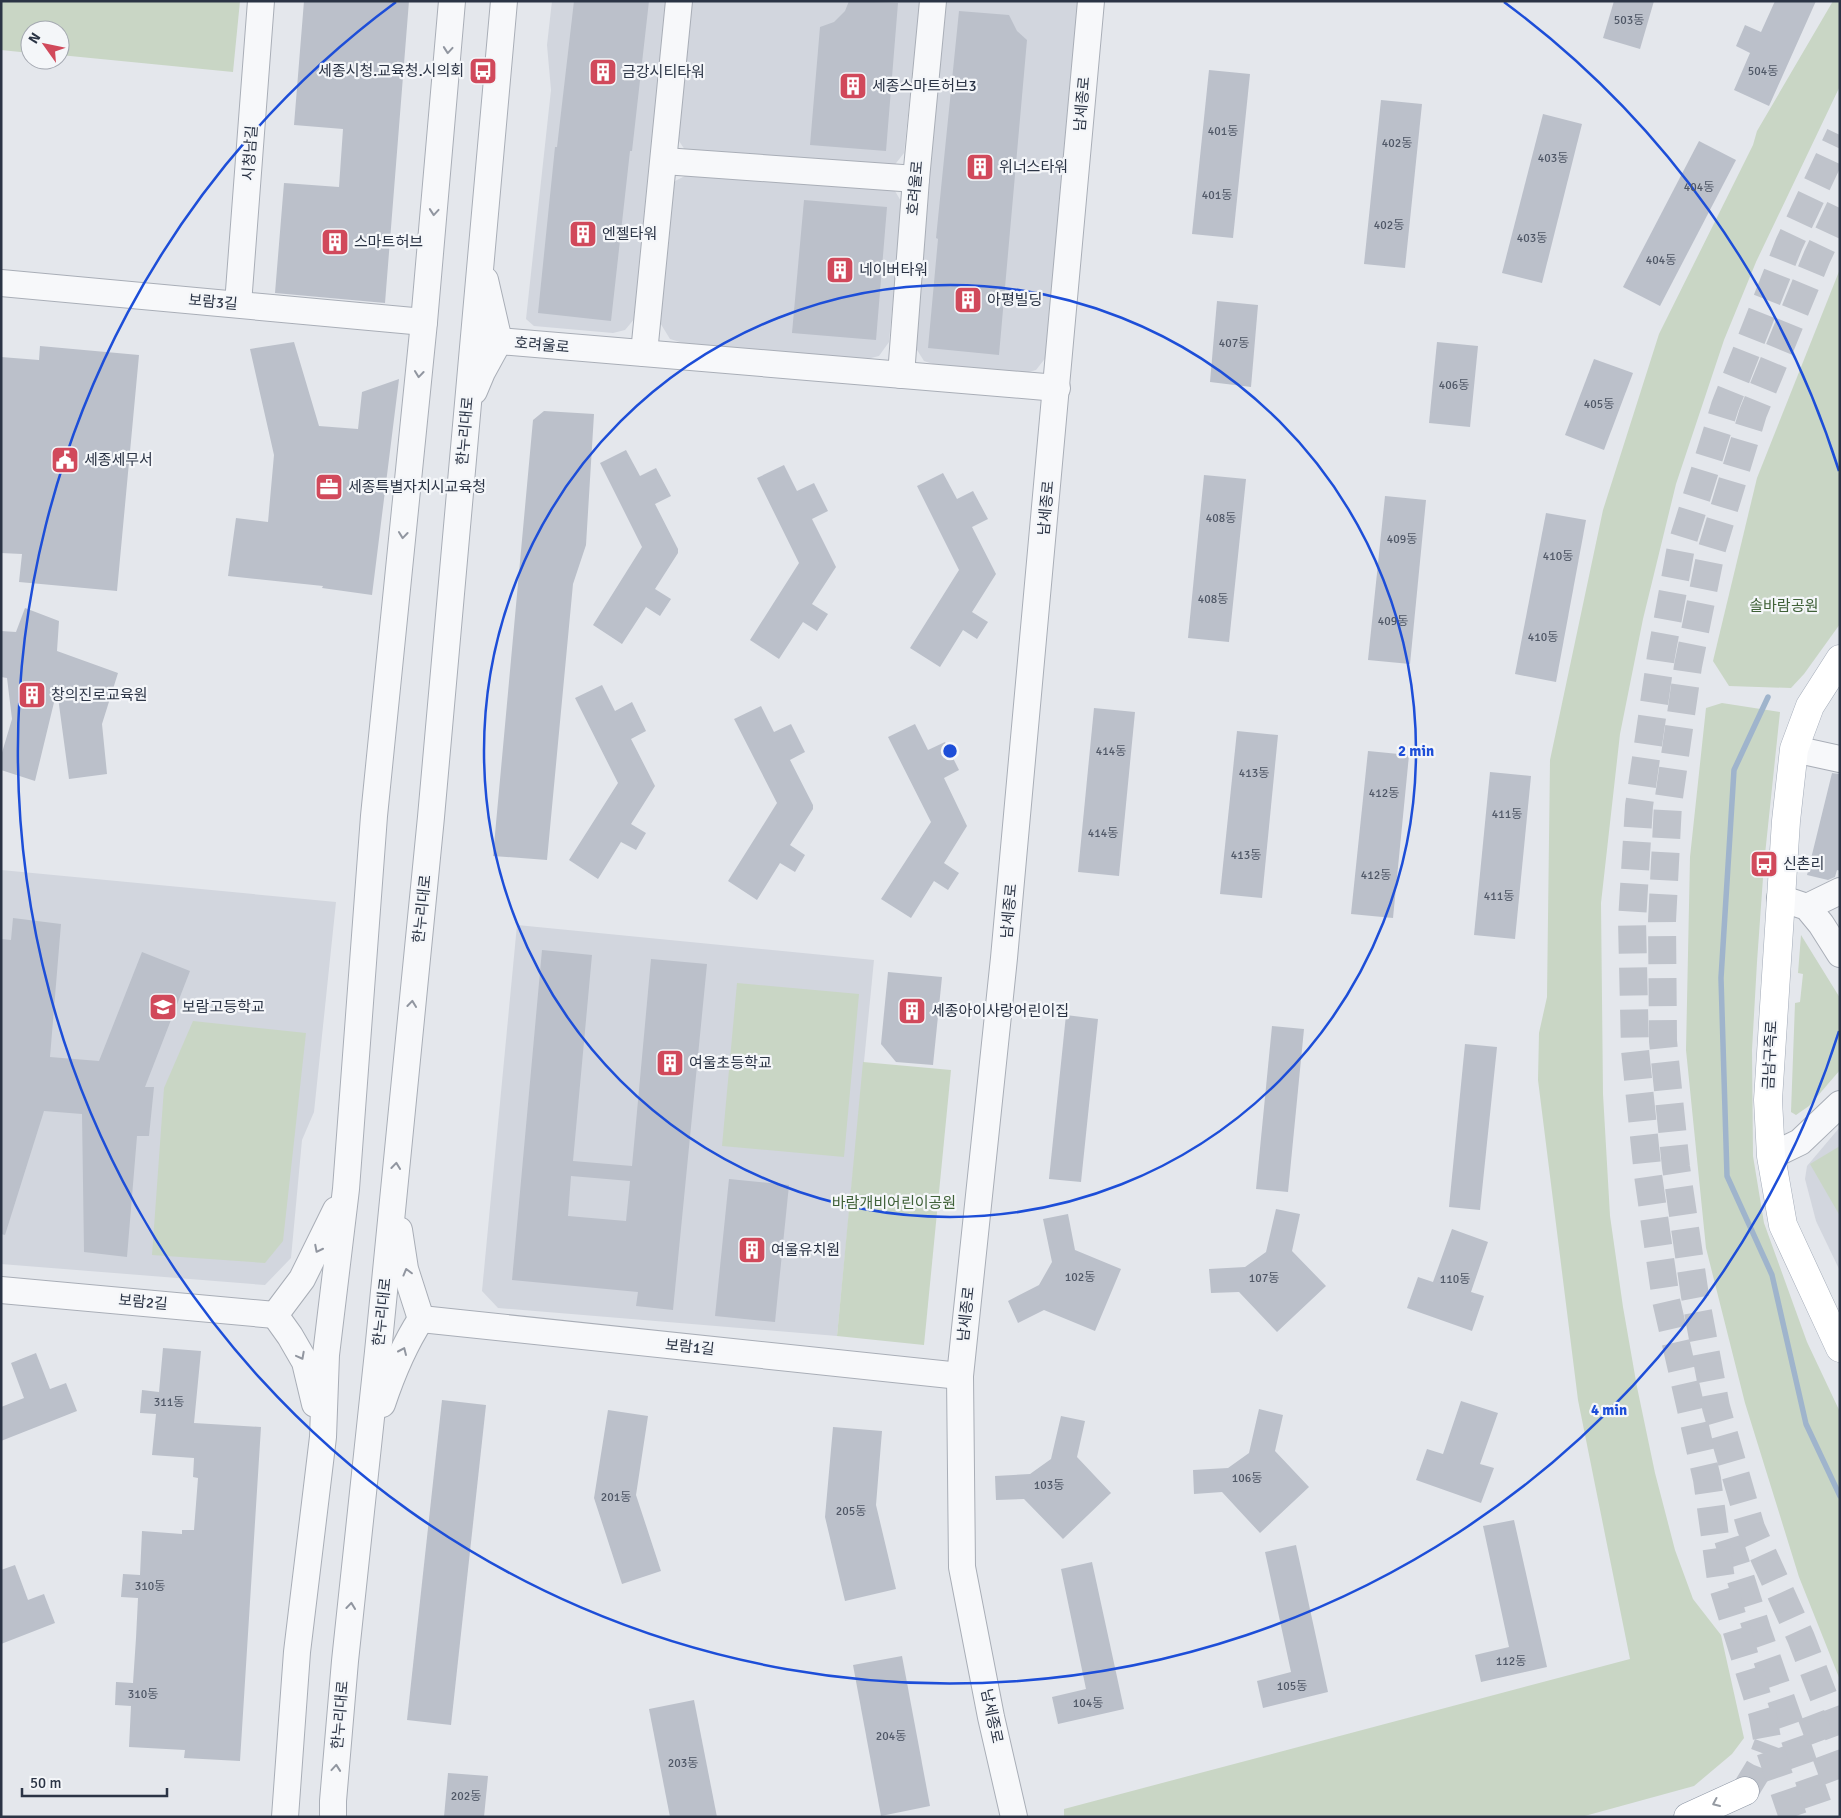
<svg xmlns="http://www.w3.org/2000/svg" width="1841" height="1818" viewBox="0 0 1841 1818" font-family="Signika,'Noto Sans KR',sans-serif">
<style>
.built{fill:#d2d6de}
.green{fill:#c9d6c5}
.lines{fill:none;stroke-linecap:round;stroke-linejoin:round}
.stream{stroke:#9fb4cc;stroke-width:5.5}
.building{fill:#bbc0ca;fill-rule:evenodd}
.highway-tunnel{stroke:#bfc3cb;stroke-width:28;stroke-dasharray:28 14;stroke-linecap:butt}
.minor-casing{stroke:#a9aeb7;stroke-width:28}
.major-casing{stroke:#a3abb8;stroke-width:29}
.highway-casing{stroke:#8b94a3;stroke-width:29}
.minor{stroke:#f7f8fa;stroke-width:26}
.major{stroke:#fff;stroke-width:28}
.highway{stroke:#fff;stroke-width:28}
.oneway{stroke:#9196a0}
.oneway2{stroke:#959aa2}
.ring{fill:none;stroke:#1d4ed8;stroke-width:2.5}
.labels{text-anchor:middle;stroke-width:4.5;stroke-linejoin:round;paint-order:stroke}
.number-label{font-size:12px;fill:#4f5766}
.poi-label{font-size:15px;fill:#2b3445;stroke:#f4f6f9;text-anchor:start}
.street-label{font-size:15px;fill:#2b3445;stroke:#f4f6f9}
.park-label{font-size:15px;fill:#3f6138;stroke:#f4f6f9}
.centre{fill:#1d4ed8;stroke:#f4f6f9;stroke-width:2.5}
.ring-label{font-size:15px;text-anchor:middle;font-weight:bold;fill:#1d4ed8;stroke:#f4f6f9;stroke-width:4.5;stroke-linejoin:round;paint-order:stroke}
</style>
<rect width="100%" height="100%" fill="#e4e7ec"/>
<g class="built">
<path d="M552 1H667L635 318 625 330 613 333 534 326 526 319 551 90 547 45Z"/>
<path d="M687 1H920L904 153 893 167 685 150 673 132Z"/>
<path d="M945 1H1081L1047 356 1036 370 1025 373 939 366 924 361 912 342Z"/>
<path d="M691 173 889 187 895 191 902 203 889 342 879 356 867 359 686 344 670 339 659 321 673 182Z"/>
<path d="M1 870 336 902 314 1112 302 1140 291 1258 265 1285 1 1264Z"/>
<path d="M517 925 874 960 837 1336 498 1308 482 1291Z"/>
<path d="M1840 1127V1271L1816 1221 1805 1179 1807 1166Z"/>
</g>
<g class="green">
<path d="M1 1H240L233 72 60 55V30H30V53L1 50Z"/>
<path d="M1833 1H1840V86L1756 262 1724 340 1676 484 1643 619 1620 734 1601 903 1603 1094 1610 1216 1623 1307 1637 1387 1655 1473 1675 1550 1693 1599 1721 1635 1744 1738 1732 1754 1694 1786 1581 1817H1064V1809L1630 1659 1578 1400 1538 1080 1539 1033 1547 997 1550 760 1603 510 1659 334 1753 145 1757 131Z"/>
<path d="M1840 269V624L1804 674 1791 688 1729 686 1713 661 1757 478Z"/>
<path d="M1722 703 1780 712 1764 864 1757 962 1752 1050 1753 1156 1764 1223 1807 1342 1840 1412V1680L1799 1577 1745 1403 1706 1248 1686 1050 1690 857 1706 708Z"/>
<path d="M1801 935 1840 998V1070L1809 1106 1796 1115 1791 1112 1795 1003 1800 1002 1803 974 1798 973Z"/>
<path d="M737 983 859 994 844 1157 722 1146Z"/>
<path d="M193 1021 306 1033 283 1241 265 1263 152 1255 164 1088Z"/>
<path d="M863 1062 951 1070 924 1345 837 1336Z"/>
<path d="M1840 1146V1216L1810 1164Z"/>
</g>
<g class="lines">
<path class="stream" d="M1768 697 1734 770 1721 978 1727 1176 1772 1275 1806 1424 1840 1496"/>
</g>
<g class="building">
<path d="M304 1H409L385 303 275 293 284 183 339 187 343 129 294 125Z"/>
<path d="M574 1H649L632 151H630L611 321 538 313 555 147H557Z"/>
<path d="M849 1 898 3 886 151 810 145 820 27 834 22 845 11Z"/>
<path d="M1614 1H1654L1640 49 1603 38Z"/>
<path d="M1775 1H1816L1769 106 1734 90 1750 53 1736 46 1745 25 1761 32Z"/>
<path d="M959 11 1009 15 1017 31 1027 40 999 355 928 348 938 239 936 238Z"/>
<path d="M1209 70 1250 74 1233 238 1192 234Z"/>
<path d="M1381 100 1422 104 1405 268 1364 264Z"/>
<path d="M1543 114 1582 124 1542 283 1502 273Z"/>
<path d="M1699 141 1736 160 1660 306 1623 287Z"/>
<path d="M804 200 887 207 876 340 792 333Z"/>
<path d="M1217 301 1258 305 1251 387 1210 382Z"/>
<path d="M294 342 319 426 358 429 362 392 399 379 372 595 322 588 323 586 228 576 236 518 268 522 274 455 250 349Z"/>
<path d="M1437 342 1478 346 1470 427 1429 423Z"/>
<path d="M40 346 139 355 117 591 19 582 22 554 1 553V357L39 360Z"/>
<path d="M1594 359 1633 373 1604 450 1565 435Z"/>
<path d="M544 411 594 414 586 545 573 584 547 860 493 856 533 420Z"/>
<path d="M626 450 640 476 656 468 671 496 655 504 678 549V553L655 589 671 599 660 616 646 607 622 644 593 625 642 547 600 463Z"/>
<path d="M784 465 797 491 814 483 828 511 812 519 836 567 812 604 828 614 817 631 803 622 779 659 750 640 799 563 757 478Z"/>
<path d="M943 473 957 499 973 491 988 519 972 527 996 574 972 612 988 622 977 639 963 630 940 667 910 648 959 570 917 486Z"/>
<path d="M1204 475 1246 479 1229 642 1188 638Z"/>
<path d="M1385 496 1426 500 1410 664 1368 660Z"/>
<path d="M1546 513 1586 520 1556 682 1515 674Z"/>
<path d="M25 608 59 621 57 651 118 673 102 724 107 774 69 779 57 690 35 781 1 770V756L12 719 7 678 1 677V631L16 632Z"/>
<path d="M602 685 615 711 632 702 646 731 631 739 655 786 631 824 646 833 636 850 621 842 598 879 569 860 618 783 575 698Z"/>
<path d="M761 706 774 732 791 724 805 752 790 760 813 805V809L790 845 805 855 795 872 780 863 757 900 728 881 777 803 734 719Z"/>
<path d="M1094 708 1135 712 1119 876 1078 872Z"/>
<path d="M915 724 928 750 945 742 959 770 944 778 967 826 944 863 959 873 948 890 934 881 911 918 881 899 931 822 888 737Z"/>
<path d="M1237 731 1278 735 1262 898 1220 894Z"/>
<path d="M1368 751 1409 755 1393 918 1351 914Z"/>
<path d="M1490 772 1531 776 1515 939 1474 935Z"/>
<path d="M1832 773 1840 774V871L1837 870 1835 877 1828 880 1807 875Z"/>
<path d="M13 918 61 924 50 1057 99 1061 142 952 190 971 145 1087H154L149 1136H137L127 1257 84 1252 82 1114 44 1111 5 1235 1 1234V939L11 940Z"/>
<path d="M542 950 592 955 573 1161 632 1166 651 959 707 964 673 1310 636 1306 638 1292 512 1280ZM571 1176 630 1181 626 1221 568 1216Z"/>
<path d="M888 972 942 977 933 1065 896 1062 881 1044Z"/>
<path d="M1066 1015 1098 1019 1081 1182 1049 1179Z"/>
<path d="M1272 1026 1304 1029 1288 1192 1256 1189Z"/>
<path d="M1465 1044 1497 1047 1480 1210 1449 1207Z"/>
<path d="M729 1179 789 1185 775 1322 715 1316Z"/>
<path d="M1276 1209 1300 1214 1292 1251 1326 1286 1277 1332 1239 1292 1211 1293 1209 1269 1245 1267 1266 1252Z"/>
<path d="M1068 1214 1075 1250 1121 1269 1095 1331 1044 1310 1018 1323 1008 1301 1039 1285 1052 1262 1043 1219Z"/>
<path d="M1452 1229 1488 1242 1471 1292 1484 1296 1472 1331 1407 1308 1418 1277 1433 1282Z"/>
<path d="M163 1348 201 1351 194 1423 261 1427 240 1761 184 1758 185 1750 129 1747 131 1706 115 1705 116 1682 133 1683 136 1638 138 1598 121 1597 123 1574 140 1575 142 1531 182 1534V1530H194L198 1478 193 1477 194 1458 152 1455 156 1414 140 1413 142 1390 159 1392Z"/>
<path d="M36 1353 50 1389 66 1383 77 1411 1 1441V1407L24 1398 11 1363Z"/>
<path d="M442 1400 486 1405 451 1725 407 1720Z"/>
<path d="M1461 1401 1498 1413 1480 1464 1494 1468 1481 1503 1416 1480 1427 1449 1443 1454Z"/>
<path d="M1259 1409 1283 1415 1275 1451 1309 1487 1260 1533 1222 1492 1194 1494 1193 1470 1228 1468 1249 1453Z"/>
<path d="M608 1410 648 1416 636 1495 661 1571 622 1584 594 1498Z"/>
<path d="M1061 1416 1085 1421 1077 1457 1111 1493 1063 1539 1024 1499 996 1500 995 1476 1030 1474 1051 1459Z"/>
<path d="M833 1427 882 1431 876 1505 896 1589 845 1601 825 1517Z"/>
<path d="M1514 1520 1547 1667 1481 1682 1475 1655 1509 1647 1483 1526Z"/>
<path d="M1296 1545 1328 1692 1263 1708 1257 1681 1291 1672 1265 1552Z"/>
<path d="M1092 1562 1124 1709 1058 1724 1052 1697 1086 1689 1061 1569Z"/>
<path d="M15 1565 28 1600 44 1594 55 1623 1 1644V1570Z"/>
<path d="M902 1656 930 1806 881 1816 853 1665Z"/>
<path d="M694 1700 717 1817H670L649 1709Z"/>
<path d="M448 1773 488 1776 484 1817H444Z"/>
</g>
<g class="lines">
<g class="highway-tunnel">
<path d="M1840 208 1817 257 1753 413 1711 552 1688 666 1668 804 1662 921 1663 1041 1676 1167 1695 1296 1716 1407 1751 1528 1801 1638 1840 1739"/>
<path d="M1728 1539 1757 1630 1822 1817"/>
<path d="M1811 1715 1840 1793"/>
<path d="M1745 1791 1759 1768 1768 1744"/>
<path d="M1793 1817 1768 1744 1762 1712 1721 1580 1707 1479 1666 1300 1648 1175 1635 1050 1632 921 1639 806 1661 656 1681 547 1725 406 1789 244 1840 135"/>
</g>
<defs>
<g id="minor">
<path d="M664 161 916 179"/>
<path d="M1 283 424 322"/>
<path d="M238 304 261 1"/>
<path d="M499 341 1057 388"/>
<path d="M644 353 679 1"/>
<path d="M901 375 916 179 933 1"/>
<path d="M474 391 482 372 499 341 485 280"/>
<path d="M1794 749 1840 759"/>
<path d="M1780 898 1807 907 1821 924 1840 954"/>
<path d="M1807 907 1840 891"/>
<path d="M1771 1156 1800 1142 1840 1104"/>
<path d="M399 1230 405 1269 421 1319"/>
<path d="M1 1290 275 1315"/>
<path d="M275 1315 302 1279 336 1210"/>
<path d="M275 1315 290 1336 305 1362 315 1404"/>
<path d="M421 1319 960 1376"/>
<path d="M382 1404C392 1374 404 1345 421 1319"/>
<path d="M285 1817 297 1652 323 1437 326 1355 346 1189 374 816 424 322 452 1"/>
<path d="M333 1817V1801L345 1661 378 1352 431 817 504 1"/>
<path d="M1014 1817 991 1717 962 1567 960 1376 1004 958 1091 1"/>
</g>
<path id="major" d="M1840 659 1810 706 1794 749 1786 821 1768 1100 1771 1156 1783 1225 1840 1348"/>
<path id="highway" d="M1688 1817 1745 1791"/>
</defs>
<use href="#minor" class="minor-casing"/>
<use href="#major" class="major-casing"/>
<use href="#highway" class="highway-casing"/>
<use href="#minor" class="minor"/>
<use href="#major" class="major"/>
<use href="#highway" class="highway"/>
</g>
<defs><path id="oneway-chevron" d="M-2-3.5L2.5 0L-2 3.5" fill="none" stroke-width="1.6" stroke-linecap="round" stroke-linejoin="round" transform="scale(1.25)"/></defs>
<g class="oneway">
<use href="#oneway-chevron" transform="translate(448 50) rotate(95)"/>
<use href="#oneway-chevron" transform="translate(434 212) rotate(95)"/>
<use href="#oneway-chevron" transform="translate(419 374) rotate(96)"/>
<use href="#oneway-chevron" transform="translate(403 535) rotate(96)"/>
<use href="#oneway-chevron" transform="translate(412 1004) rotate(-84)"/>
<use href="#oneway-chevron" transform="translate(396 1166) rotate(-84)"/>
<use href="#oneway-chevron" transform="translate(318 1249) rotate(117)"/>
<use href="#oneway-chevron" transform="translate(407 1272) rotate(-105)"/>
<use href="#oneway-chevron" transform="translate(403 1351) rotate(-66)"/>
<use href="#oneway-chevron" transform="translate(301 1356) rotate(62)"/>
<use href="#oneway-chevron" transform="translate(351 1606) rotate(-84)"/>
<use href="#oneway-chevron" transform="translate(336 1768) rotate(-85)"/>
</g>
<use class="oneway2" href="#oneway-chevron" transform="translate(1716 1803) rotate(156)"/>
<g class="ring">
<circle cx="950" cy="751" r="466"/>
<path d="M1839 1031A932 932 0 1 1 396 2M1504 2A932 932 0 0 1 1839 471"/>
</g>
<defs>
<symbol id="bus-square" viewBox="-11 -11 22 22"><rect x="-9" y="-9" width="18" height="18" rx="4" fill="#d1495b" stroke="#f4f6f9"/><path d="M-5-6H5V4H4V6H2V4H-2V6H-4V4H-5ZM-3.5-4V0h7V-4ZM-3.5 1.2v1.5H-2V1.2ZM2 1.2v1.5H3.5V1.2Z" fill="#fff"/></symbol>
<symbol id="building-square" viewBox="-11 -11 22 22"><rect x="-9" y="-9" width="18" height="18" rx="4" fill="#d1495b" stroke="#f4f6f9"/><path d="M-4-6H4V6H1V3H-1V6H-4ZM-2.5-4.3h1.7v1.8h-1.7ZM.8-4.3h1.7v1.8H.8ZM-2.5-1h1.7V.8h-1.7ZM.8-1h1.7V.8H.8Z" fill="#fff"/></symbol>
<symbol id="civic-square" viewBox="-11 -11 22 22"><rect x="-9" y="-9" width="18" height="18" rx="4" fill="#d1495b" stroke="#f4f6f9"/><path d="M-.6-6.5H3V-4.5H.6V-3L4-1V1h2V6H-6V1h2V-1L-.6-3ZM-1.2 2.5V6h2.4V2.5Z" fill="#fff"/></symbol>
<symbol id="office-square" viewBox="-11 -11 22 22"><rect x="-9" y="-9" width="18" height="18" rx="4" fill="#d1495b" stroke="#f4f6f9"/><path d="M-6-3h4V-5.5h4V-3h4V5H-6ZM-1-4.5V-3h2v-1.5ZM-6 0V1H6V0Z" fill="#fff"/></symbol>
<symbol id="school-square" viewBox="-11 -11 22 22"><rect x="-9" y="-9" width="18" height="18" rx="4" fill="#d1495b" stroke="#f4f6f9"/><path d="M0-5L7-2L0 1L-7-2ZM-4 1L0 2.5L4 1V4Q0 6-4 4Z" fill="#fff"/></symbol>
</defs>
<g fill-rule="evenodd">
<use href="#bus-square" x="467" y="55" width="32" height="32"/>
<use href="#building-square" x="587" y="56" width="32" height="32"/>
<use href="#building-square" x="837" y="70" width="32" height="32"/>
<use href="#building-square" x="964" y="151" width="32" height="32"/>
<use href="#building-square" x="567" y="218" width="32" height="32"/>
<use href="#building-square" x="319" y="226" width="32" height="32"/>
<use href="#building-square" x="824" y="254" width="32" height="32"/>
<use href="#building-square" x="952" y="284" width="32" height="32"/>
<use href="#civic-square" x="49" y="444" width="32" height="32"/>
<use href="#office-square" x="313" y="471" width="32" height="32"/>
<use href="#building-square" x="16" y="679" width="32" height="32"/>
<use href="#bus-square" x="1748" y="848" width="32" height="32"/>
<use href="#school-square" x="147" y="991" width="32" height="32"/>
<use href="#building-square" x="896" y="995" width="32" height="32"/>
<use href="#building-square" x="654" y="1047" width="32" height="32"/>
<use href="#building-square" x="736" y="1234" width="32" height="32"/>
</g>
<g class="labels">
<g class="number-label">
<text x="1629" y="24">503동</text>
<text x="1763" y="75">504동</text>
<text x="1223" y="135">401동</text>
<text x="1397" y="147">402동</text>
<text x="1553" y="162">403동</text>
<text x="1699" y="191">404동</text>
<text x="1217" y="199">401동</text>
<text x="1389" y="229">402동</text>
<text x="1532" y="242">403동</text>
<text x="1661" y="264">404동</text>
<text x="1234" y="347">407동</text>
<text x="1454" y="389">406동</text>
<text x="1599" y="408">405동</text>
<text x="1221" y="522">408동</text>
<text x="1402" y="543">409동</text>
<text x="1558" y="560">410동</text>
<text x="1213" y="603">408동</text>
<text x="1393" y="625">409동</text>
<text x="1543" y="641">410동</text>
<text x="1111" y="755">414동</text>
<text x="1254" y="777">413동</text>
<text x="1384" y="797">412동</text>
<text x="1507" y="818">411동</text>
<text x="1103" y="837">414동</text>
<text x="1246" y="859">413동</text>
<text x="1376" y="879">412동</text>
<text x="1499" y="900">411동</text>
<text x="1080" y="1281">102동</text>
<text x="1264" y="1282">107동</text>
<text x="1455" y="1283">110동</text>
<text x="169" y="1406">311동</text>
<text x="1247" y="1482">106동</text>
<text x="1049" y="1489">103동</text>
<text x="616" y="1501">201동</text>
<text x="851" y="1515">205동</text>
<text x="150" y="1590">310동</text>
<text x="1511" y="1665">112동</text>
<text x="1292" y="1690">105동</text>
<text x="143" y="1698">310동</text>
<text x="1088" y="1707">104동</text>
<text x="891" y="1740">204동</text>
<text x="683" y="1767">203동</text>
<text x="466" y="1800">202동</text>
</g>
<g class="poi-label">
<text x="464" y="76" text-anchor="end">세종시청.교육청.시의회</text>
<text x="622" y="77">금강시티타워</text>
<text x="872" y="91">세종스마트허브3</text>
<text x="999" y="172">위너스타워</text>
<text x="602" y="239">엔젤타워</text>
<text x="354" y="247">스마트허브</text>
<text x="859" y="275">네이버타워</text>
<text x="987" y="305">아평빌딩</text>
<text x="84" y="465">세종세무서</text>
<text x="348" y="492">세종특별자치시교육청</text>
<text x="51" y="700">창의진로교육원</text>
<text x="1783" y="869">신촌리</text>
<text x="182" y="1012">보람고등학교</text>
<text x="931" y="1016">세종아이사랑어린이집</text>
<text x="689" y="1068">여울초등학교</text>
<text x="771" y="1255">여울유치원</text>
</g>
<g class="street-label">
<text transform="translate(1082 104) rotate(-85)" y="5">남세종로</text>
<text transform="translate(250 153) rotate(-86)" y="5">시청남길</text>
<text transform="translate(915 188) rotate(-85)" y="5">호려울로</text>
<text transform="translate(213 302) rotate(5)" y="5">보람3길</text>
<text transform="translate(542 345) rotate(5)" y="5">호려울로</text>
<text transform="translate(465 431) rotate(-85)" y="5">한누리대로</text>
<text transform="translate(1046 508) rotate(-85)" y="5">남세종로</text>
<text transform="translate(422 909) rotate(-84)" y="5">한누리대로</text>
<text transform="translate(1009 911) rotate(-85)" y="5">남세종로</text>
<text transform="translate(1770 1055) rotate(-87)" y="5">금남구즉로</text>
<text transform="translate(143 1302) rotate(5)" y="5">보람2길</text>
<text transform="translate(382 1312) rotate(-84)" y="5">한누리대로</text>
<text transform="translate(966 1314) rotate(-84)" y="5">남세종로</text>
<text transform="translate(690 1347) rotate(6)" y="5">보람1길</text>
<text transform="translate(340 1715) rotate(-85)" y="5">한누리대로</text>
<text transform="translate(992 1716) rotate(78)" y="5">남세종로</text>
</g>
<g class="park-label">
<text x="1784" y="611">솔바람공원</text>
<text x="894" y="1208">바람개비어린이공원</text>
</g>
</g>
<circle cx="950" cy="751" r="8" class="centre"/>
<g class="ring-label">
<text x="1416" y="756">2 min</text>
<text x="1609" y="1415">4 min</text>
</g>
<rect width="1841" height="1818" fill="none" stroke="#2b3445" stroke-width="5"/>
<g transform="translate(45 45) rotate(303)"><circle r="24" fill="#f4f6f9" stroke="#a4a8b1"/>
<path d="M0-4L9 19L0 12L-9 19Z" fill="#d1495b"/>
<text y="-8" font-size="14" font-weight="bold" text-anchor="middle" fill="#2b3445">N</text>
</g>
<path d="M22 1788v8h145v-8" fill="none" stroke="#2b3445" stroke-width="2.5"/>
<text x="30" y="1788" font-size="15" fill="#2b3445" stroke="#f4f6f9" stroke-width="4" paint-order="stroke">50 m</text>
</svg>
